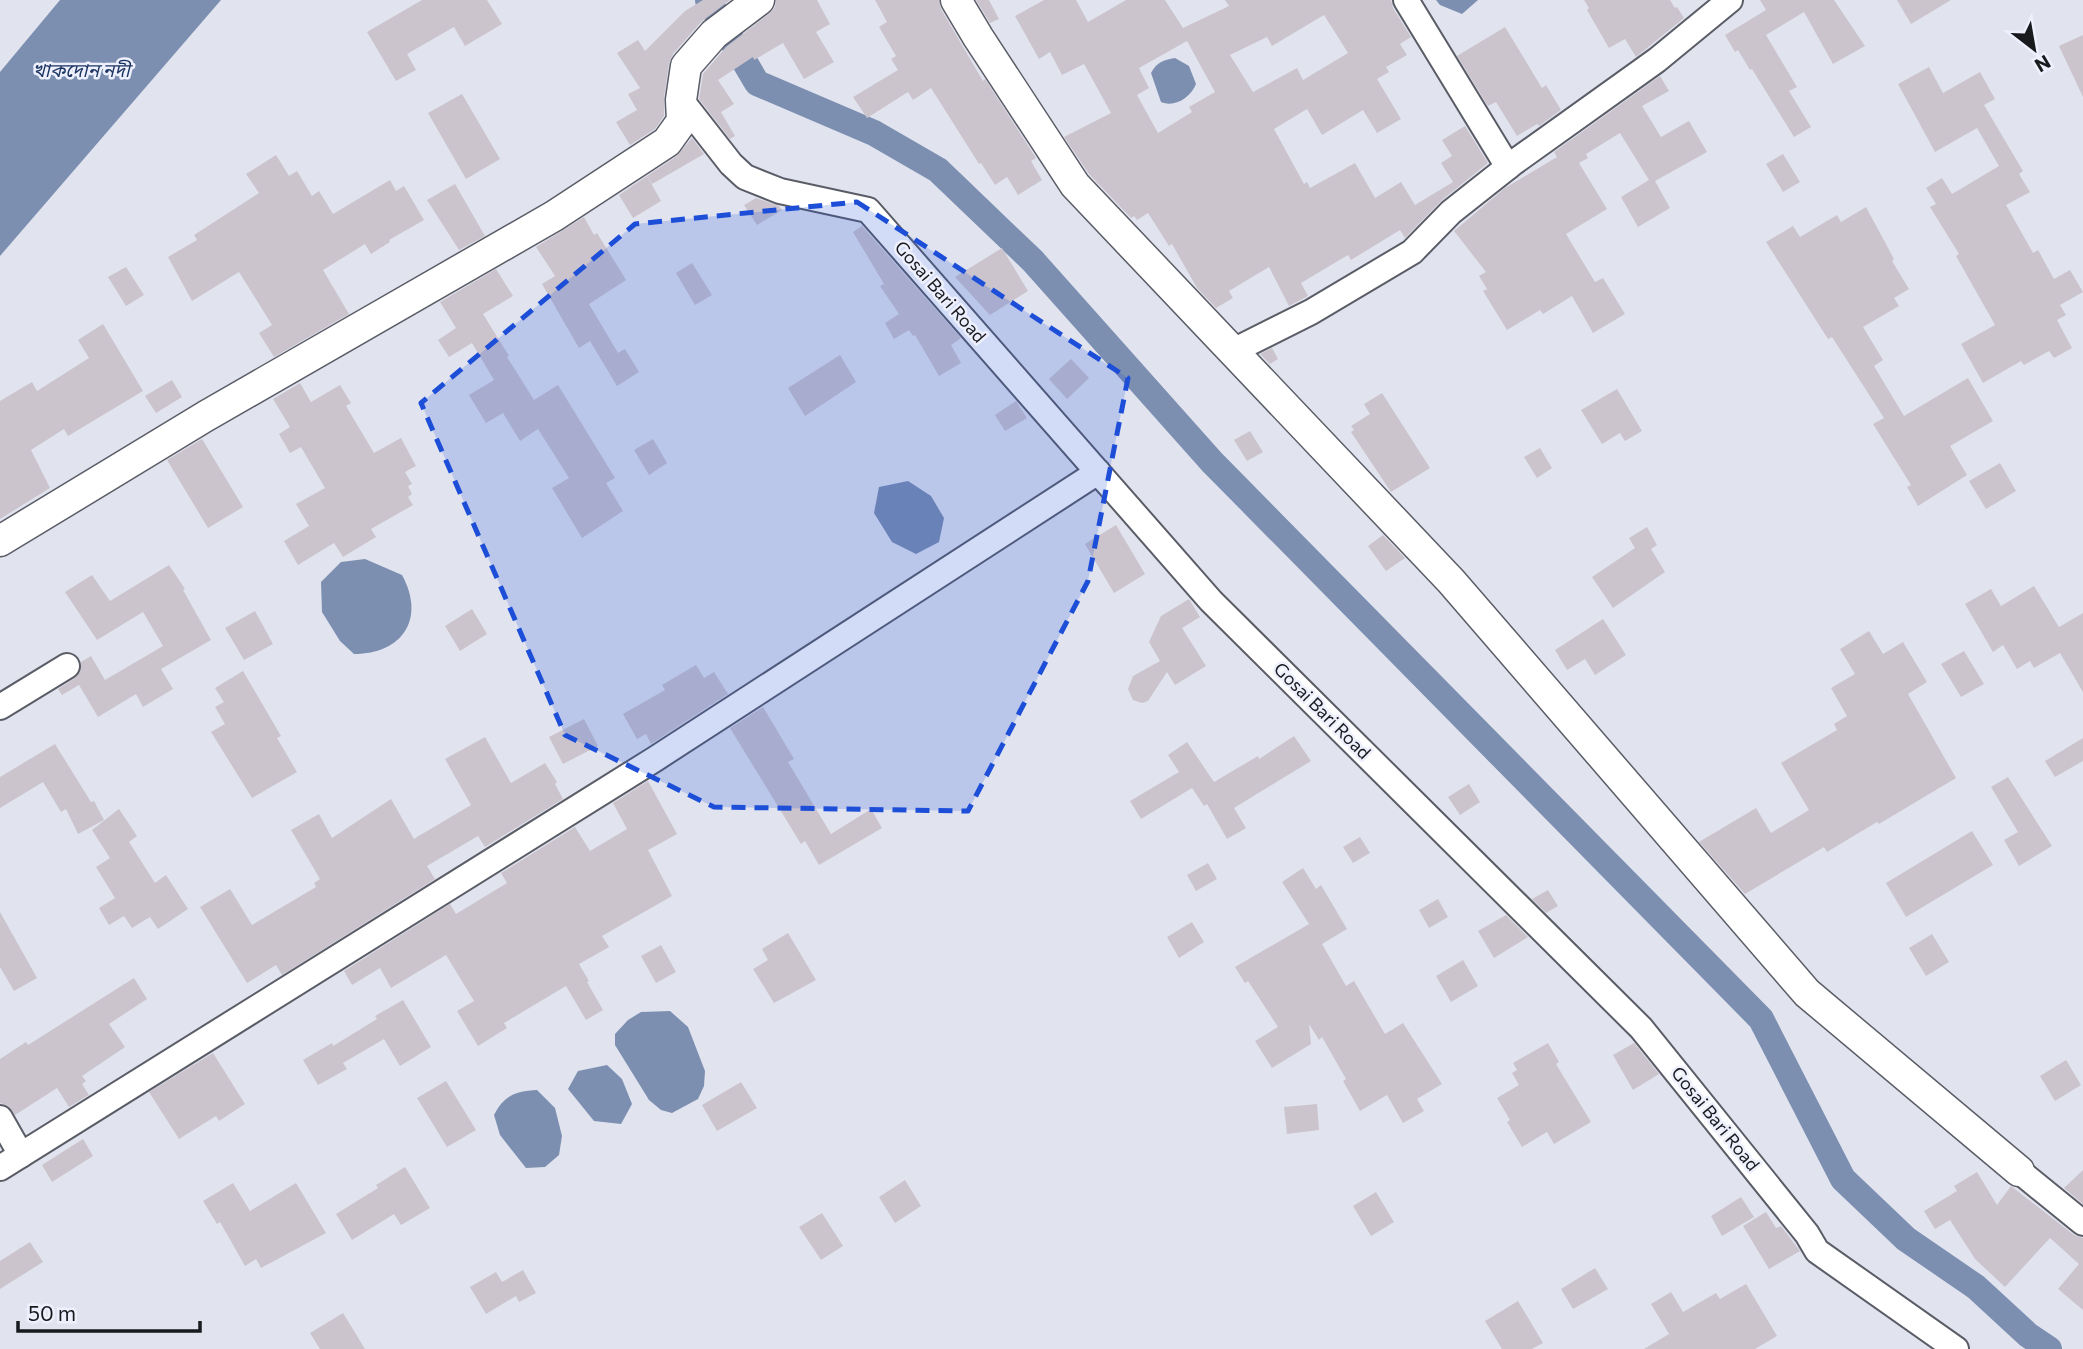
<svg xmlns="http://www.w3.org/2000/svg" width="2083" height="1349" viewBox="0 0 2083 1349" font-family="Commissioner,'Noto Sans Bengali',sans-serif">
<style>
.water{fill:#7c8fb1}
.lines{fill:none;stroke-linecap:round;stroke-linejoin:round}
.canal{stroke:#7c8fb1;stroke-width:26}
.building{fill:#cbc4cd;fill-rule:evenodd}
.minor-casing{stroke:#5a5c66;stroke-width:28}
.tertiary-casing{stroke:#5a5c66;stroke-width:33}
.minor{stroke:#fff;stroke-width:24}
.tertiary{stroke:#fff;stroke-width:30}
.marked{fill:#1d4ed8;fill-opacity:0.2;stroke:#1d4ed8;stroke-width:5;stroke-dasharray:14 9;stroke-linejoin:round}
.labels{text-anchor:middle;stroke-width:5;stroke-linejoin:round;paint-order:stroke}
.street-label{font-size:18px;fill:#191a1e;stroke:#eef1fd}
.water-label{font-size:19px;font-style:italic;fill:#1c3461;stroke:#eef1fd}
</style>
<rect width="100%" height="100%" fill="#e1e4ef"/>
<g class="water">
<path d="M60 0H221L0 256V72Z"/>
<path d="M1436 0H1478L1462 14 1440 5Z"/>
<path d="M1175 58 1189 66 1196 84C1191 97 1175 108 1161 102L1151 73C1157 62 1163 60 1175 58Z"/>
<path d="M908 481 931 496 944 518 939 542 916 554 892 542 874 513 879 487Z"/>
<path d="M365 559 402 575C426 619 402 654 354 654L340 641 322 612 321 582 341 562Z"/>
<path d="M670 1011 688 1027 705 1071 704 1086 698 1099 672 1113 661 1110 649 1100 615 1045V1034L628 1020 641 1012Z"/>
<path d="M607 1065 622 1079 632 1104 621 1124 594 1121 568 1089 578 1071Z"/>
<path d="M537 1090 555 1108 562 1136 559 1155 545 1167 526 1168 500 1135 494 1115C504 1095 516 1091 537 1090Z"/>
</g>
<g class="lines">
<path class="canal" d="M708 0 757 83 874 133 938 170 1033 261 1212 462 1761 1019 1843 1179 1906 1239 1976 1287 2028 1335 2049 1349"/>
</g>
<g class="building">
<path d="M422 0H487L502 24 465 46 454 27 407 54 416 70 396 81 367 32Z"/>
<path d="M703 0H730L701 22 673 54 669 63 664 97V116L655 129 630 145 616 122 637 110 628 94 640 88 617 53 638 40 645 51 685 11Z"/>
<path d="M776 0H817L830 24 816 32 834 62 804 79 783 43 754 60 753 57 718 80 734 104 721 112 735 136 730 139 699 99 703 74 726 47 770 13 775 7Z"/>
<path d="M875 0H939L941 9 983 81 985 79 1036 158 1031 161 1042 180 1018 195 1007 177 995 185 981 163 979 164 931 88 913 100 908 92 867 118 853 97 898 70 891 59 896 56 879 27 887 22Z"/>
<path d="M976 0H989L999 19 990 23Z"/>
<path d="M1044 0H1076L1088 22 1126 0H1165L1183 28 1229 6 1225 0H1391L1393 8 1411 37 1400 44 1407 55 1386 67 1389 72 1377 79 1401 119 1377 133 1363 110 1322 135 1307 109 1274 129 1304 184 1307 182 1310 188 1355 163 1375 198 1401 182 1415 205 1453 182 1441 163 1452 156 1442 140 1465 126 1488 163 1442 200 1405 238 1400 230 1351 260 1348 255 1301 283 1308 296 1289 306 1269 267 1229 291 1233 298 1216 308 1197 288 1172 244 1169 246 1148 213 1137 220 1134 216 1131 218 1089 174 1064 137 1111 113 1084 64 1062 75 1050 52 1039 59 1015 16ZM1324 15 1348 53 1303 80 1297 68 1253 92 1230 55 1267 37 1272 46ZM1187 41 1215 92 1189 107 1192 112 1158 133 1137 95 1149 88 1139 68Z"/>
<path d="M1584 0H1670L1675 8 1677 7 1684 18 1636 57 1625 39 1609 48 1587 10 1589 8Z"/>
<path d="M1760 0H1834L1865 46 1833 64 1804 12 1766 35 1797 87 1789 91 1811 127 1794 137 1752 69 1750 70 1738 50 1735 52 1725 35 1766 10Z"/>
<path d="M1897 0H1951L1911 24Z"/>
<path d="M1505 27 1542 88 1546 85 1561 110 1539 126 1537 124 1517 136 1496 102 1488 106 1457 56Z"/>
<path d="M2083 35V97L2059 46Z"/>
<path d="M1929 67 1943 93 1980 72 1995 99 1984 105 2023 171 2019 174 2030 192 2006 205 2033 253 2038 250 2054 279 2070 270 2083 292 2060 305 2066 315 2057 320 2072 348 2054 358 2049 351 2024 365 2021 361 1983 383 1961 344 1995 325 1956 256 1959 254 1930 207 1936 204 1926 188 1942 178 1952 194 1999 166 1977 128 1935 152 1898 84Z"/>
<path d="M1660 76 1669 91 1642 106 1661 137 1689 121 1707 152 1655 181 1670 208 1638 227 1621 197 1649 180 1620 133 1586 154 1588 158 1579 163 1607 209 1566 234 1595 282 1603 278 1625 314 1593 333 1572 296 1543 314 1540 310 1507 330 1483 291 1487 289 1479 276 1486 272 1454 231 1505 188 1557 157 1554 152Z"/>
<path d="M462 94 500 159 466 179 428 113Z"/>
<path d="M692 138 704 154 652 184 647 176 677 156Z"/>
<path d="M1783 154 1800 182 1783 192 1766 164Z"/>
<path d="M276 155 289 176 297 171 312 196 319 191 333 214 390 180 396 191 404 186 424 220 389 240 390 242 371 254 365 244 323 270 349 314 274 357 259 333 272 325 239 272 192 301 168 257 197 240 194 235 259 193 246 174Z"/>
<path d="M647 176 661 201 633 218 619 195Z"/>
<path d="M455 184 485 236 459 250 427 200Z"/>
<path d="M756 198 779 206 782 210 757 225 744 205Z"/>
<path d="M1866 207 1894 259 1892 261 1909 289 1894 298 1899 306 1863 327 1883 360 1874 366 1904 416 1968 378 1993 421 1950 446 1967 475 1918 506 1907 487 1911 485 1873 424 1884 418 1832 337 1828 339 1766 242 1793 226 1800 237 1837 215 1841 222Z"/>
<path d="M584 217 594 235 597 233 626 280 589 304 618 353 625 349 639 372 617 386 590 341 579 348 542 284 555 276 536 247Z"/>
<path d="M862 226 961 338 951 345 961 363 939 376 915 335 913 336 909 330 894 339 885 323 899 314 880 286 884 284 853 232Z"/>
<path d="M1002 248 1028 291 990 315 955 277Z"/>
<path d="M692 263 712 295 695 305 676 273Z"/>
<path d="M126 267 144 295 126 306 108 277Z"/>
<path d="M496 269 513 296 483 314 509 356 507 357 534 400 558 385 615 478 606 483 623 511 582 538 552 488 569 478 538 429 520 441 503 413 486 423 469 395 494 380 472 343 449 357 438 340 456 328 440 302Z"/>
<path d="M103 324 143 391 68 436 64 429 31 450 50 488 0 519V401L32 382 37 391 89 358 78 340Z"/>
<path d="M1272 348 1278 359 1270 364 1260 354Z"/>
<path d="M840 355 856 382 805 416 788 388Z"/>
<path d="M1071 359 1089 378 1067 399 1049 379Z"/>
<path d="M172 380 182 397 156 413 145 396Z"/>
<path d="M300 383 311 402 340 385 351 403 346 406 374 453 401 438 416 466 405 472 412 484 408 486 412 494 408 497 413 505 371 529 376 537 343 557 334 543 298 565 284 541 309 526 296 504 325 488 301 447 290 453 279 434 290 427 273 399Z"/>
<path d="M1617 389 1642 431 1625 441 1620 433 1602 444 1581 410Z"/>
<path d="M1382 393 1430 468 1391 492 1351 432 1354 430 1351 426 1370 414 1364 404Z"/>
<path d="M1016 401 1027 418 1005 431 995 415Z"/>
<path d="M1250 431 1263 452 1247 461 1234 440Z"/>
<path d="M202 439 243 507 208 528 167 460Z"/>
<path d="M653 439 667 463 649 475 634 450Z"/>
<path d="M1540 448 1552 468 1537 478 1524 457Z"/>
<path d="M2000 463 2016 491 1986 509 1969 481Z"/>
<path d="M1116 525 1145 574 1114 593 1085 544Z"/>
<path d="M1647 527 1657 545 1651 549 1665 572 1613 608 1592 577 1635 548 1629 538Z"/>
<path d="M1383 535 1405 558 1386 571 1368 546Z"/>
<path d="M169 565 185 589 183 590 211 640 161 669 173 689 143 707 136 694 98 717 79 685 62 695 58 689 75 678 80 672 81 662 91 656 105 680 163 646 143 612 97 640 65 592 92 575 110 601Z"/>
<path d="M2034 586 2059 627 2083 613V692L2060 653 2034 668 2030 661 2017 669 2003 645 1993 652 1965 604 1991 589 2001 606Z"/>
<path d="M1189 599 1200 617 1182 628 1206 666 1175 685 1167 672 1148 701 1142 703 1133 700 1128 689 1133 676 1160 661 1149 642 1161 616Z"/>
<path d="M472 609 487 634 460 651 445 626Z"/>
<path d="M255 611 273 644 244 660 225 628Z"/>
<path d="M1603 619 1626 655 1595 675 1585 659 1567 670 1555 650Z"/>
<path d="M1869 631 1883 654 1903 642 1927 682 1908 694 1956 778 1879 824 1877 822 1827 852 1824 847 1745 894 1699 842 1756 808 1771 833 1809 810 1781 763 1837 730 1834 724 1847 716 1831 688 1855 674 1840 649Z"/>
<path d="M1964 651 1984 684 1961 697 1941 664Z"/>
<path d="M696 665 704 678 714 672 728 694 651 744 646 734 637 739 623 714 665 690 662 685Z"/>
<path d="M243 671 281 736 277 738 297 772 252 798 211 732 225 724 215 707 224 702 215 688Z"/>
<path d="M763 707 794 759 788 762 831 834 871 809 882 828 819 865 805 841 801 844 730 728Z"/>
<path d="M584 719 598 746 563 764 549 737Z"/>
<path d="M1294 736 1311 761 1234 808 1246 828 1227 839 1207 804 1204 806 1192 788 1141 819 1130 801 1179 772 1168 755 1187 742 1214 782 1258 756 1259 759Z"/>
<path d="M485 737 511 783 545 763 557 782 555 784 563 799 485 847 478 836 427 866 435 879 282 975 276 965 247 983 200 907 230 889 252 925 316 887 314 883 320 879 291 830 319 814 332 838 391 799 414 839 417 837 471 805 445 759Z"/>
<path d="M2083 738V761L2055 777 2045 761Z"/>
<path d="M55 744 91 802 94 801 104 820 78 834 66 809 61 812 43 782 0 808V777Z"/>
<path d="M2008 777 2052 846 2019 866 2004 840 2018 832 1991 787Z"/>
<path d="M648 781 677 834 648 850 672 896 602 936 609 947 579 964 589 981 587 982 603 1010 586 1020 566 986 504 1023 507 1028 478 1046 457 1011 474 1001 446 955 391 988 380 968 352 985 344 971 450 904 456 914 507 883 501 873 575 827 590 851 627 829 613 803Z"/>
<path d="M1469 784 1480 802 1460 815 1448 797Z"/>
<path d="M119 809 137 836 129 842 155 883 166 875 188 909 158 929 150 917 132 928 124 916 109 925 99 908 115 898 96 867 110 858 92 830Z"/>
<path d="M1972 831 1993 865 1906 917 1886 883Z"/>
<path d="M1360 837 1370 853 1353 863 1343 847Z"/>
<path d="M1208 863 1217 879 1196 891 1187 875Z"/>
<path d="M1303 868 1316 889 1321 885 1347 929 1322 944 1346 986 1354 981 1385 1034 1403 1023 1442 1084 1417 1099 1424 1111 1403 1123 1387 1095 1360 1111 1343 1081 1346 1079 1322 1037 1319 1040 1309 1024 1311 1044 1272 1068 1255 1041 1278 1027 1248 981 1245 983 1235 967 1309 924 1282 882Z"/>
<path d="M1548 890 1558 906 1546 913 1532 899Z"/>
<path d="M1438 899 1448 917 1429 928 1419 910Z"/>
<path d="M0 912 37 978 14 991 0 967Z"/>
<path d="M1506 915 1528 937 1494 958 1478 931Z"/>
<path d="M1192 922 1204 942 1179 958 1167 937Z"/>
<path d="M788 933 816 980 774 1003 753 969 768 960 762 949Z"/>
<path d="M1932 934 1949 962 1926 976 1909 948Z"/>
<path d="M661 945 676 972 656 983 641 956Z"/>
<path d="M1463 960 1478 986 1451 1002 1436 976Z"/>
<path d="M134 978 147 999 109 1024 125 1047 82 1076 86 1081 82 1084 89 1095 69 1107 57 1088 15 1115 8 1106 0 1103V1059L26 1042 28 1045Z"/>
<path d="M403 1000 431 1047 400 1066 384 1039 343 1063 347 1069 318 1085 303 1060 332 1043 333 1046 377 1019 375 1016Z"/>
<path d="M1548 1043 1559 1062 1556 1064 1591 1122 1554 1144 1547 1132 1522 1147 1507 1122 1510 1120 1497 1098 1519 1085 1512 1073 1517 1070 1513 1063Z"/>
<path d="M1634 1043 1659 1074 1633 1090 1613 1055Z"/>
<path d="M213 1053 245 1104 219 1121 216 1116 179 1139 149 1092Z"/>
<path d="M2066 1060 2081 1085 2055 1101 2040 1076Z"/>
<path d="M446 1081 476 1130 447 1147 417 1098Z"/>
<path d="M741 1082 757 1108 717 1131 702 1105Z"/>
<path d="M1317 1104 1319 1130 1287 1134 1284 1107Z"/>
<path d="M83 1139 93 1156 52 1182 42 1165Z"/>
<path d="M405 1167 430 1208 401 1225 394 1214 352 1240 336 1214 378 1188 376 1185Z"/>
<path d="M2083 1170V1204L2064 1188Z"/>
<path d="M1977 1172 1997 1205 2011 1186 2074 1235 2083 1238V1310L2058 1289 2079 1264 2050 1238 2005 1287 1975 1259 1950 1220 1935 1229 1924 1211 1957 1191 1954 1186Z"/>
<path d="M905 1180 921 1206 895 1223 879 1197Z"/>
<path d="M233 1183 250 1211 296 1183 326 1233 261 1268 256 1259 245 1266 220 1222 217 1224 203 1201Z"/>
<path d="M1376 1192 1394 1222 1371 1236 1353 1206Z"/>
<path d="M1741 1197 1754 1217 1722 1236 1711 1216Z"/>
<path d="M1766 1212 1776 1228 1781 1226 1800 1251 1769 1269 1743 1226Z"/>
<path d="M822 1213 843 1246 821 1260 799 1227Z"/>
<path d="M30 1242 43 1262 0 1289V1261Z"/>
<path d="M1595 1268 1608 1289 1573 1309 1561 1289Z"/>
<path d="M523 1270 536 1293 519 1302 516 1296 486 1314 470 1287 496 1272 502 1282Z"/>
<path d="M1746 1284 1777 1336 1755 1349H1644L1669 1334 1651 1304 1671 1292 1683 1312 1716 1293 1720 1299Z"/>
<path d="M1518 1301 1543 1343 1532 1349H1502L1485 1321Z"/>
<path d="M343 1313 365 1349H320L310 1333Z"/>
</g>
<g class="lines">
<defs>
<g id="minor">
<path d="M1406 0 1508 167"/>
<path d="M681 100 731 164 745 177 780 191 868 210 1211 601 1641 1028 1807 1234 1817 1251 1956 1349"/>
<path d="M1233 351 1311 312 1412 252 1451 212 1513 163 1657 60 1730 0"/>
<path d="M0 707 67 666"/>
<path d="M0 1118 21 1155"/>
<path d="M0 1168 655 759 1098 472"/>
<path d="M2019 1171 2083 1223"/>
</g>
<g id="tertiary">
<path d="M956 0 978 37 1075 185 1451 581 1807 993 2019 1171"/>
<path d="M0 541 206 416 554 216 667 142 682 121 681 100 686 66 714 34 759 0"/>
</g>
</defs>
<use href="#minor" class="minor-casing"/>
<use href="#tertiary" class="tertiary-casing"/>
<use href="#minor" class="minor"/>
<use href="#tertiary" class="tertiary"/>
</g>
<path class="marked" d="M857 202 1128 378 1088 581 968 811 714 807 565 735 421 403 635 224Z"/>
<g class="labels">
<g class="street-label">
<text transform="translate(940 292) rotate(49)" y="6">Gosai Bari Road</text>
<text transform="translate(1322 711) rotate(45)" y="6">Gosai Bari Road</text>
<text transform="translate(1715 1119) rotate(51)" y="6">Gosai Bari Road</text>
</g>
<g class="water-label">
<text x="81" y="77">খাকদোন নদী</text>
</g>
</g>
<g transform="translate(2034 49) rotate(149)" stroke="#eef1fd" stroke-width="5" paint-order="stroke">
<path d="M0-5L12 26L0 18L-12 26Z" fill="#191a1e"/>
<text y="-10" font-size="19" font-weight="bold" text-anchor="middle" fill="#191a1e">N</text>
</g>
<path d="M18 1321v10h182v-10" fill="none" stroke="#191a1e" stroke-width="3.5"/>
<text x="28" y="1321" font-size="21" fill="#191a1e" stroke="#eef1fd" stroke-width="5" paint-order="stroke">50 m</text>
</svg>
